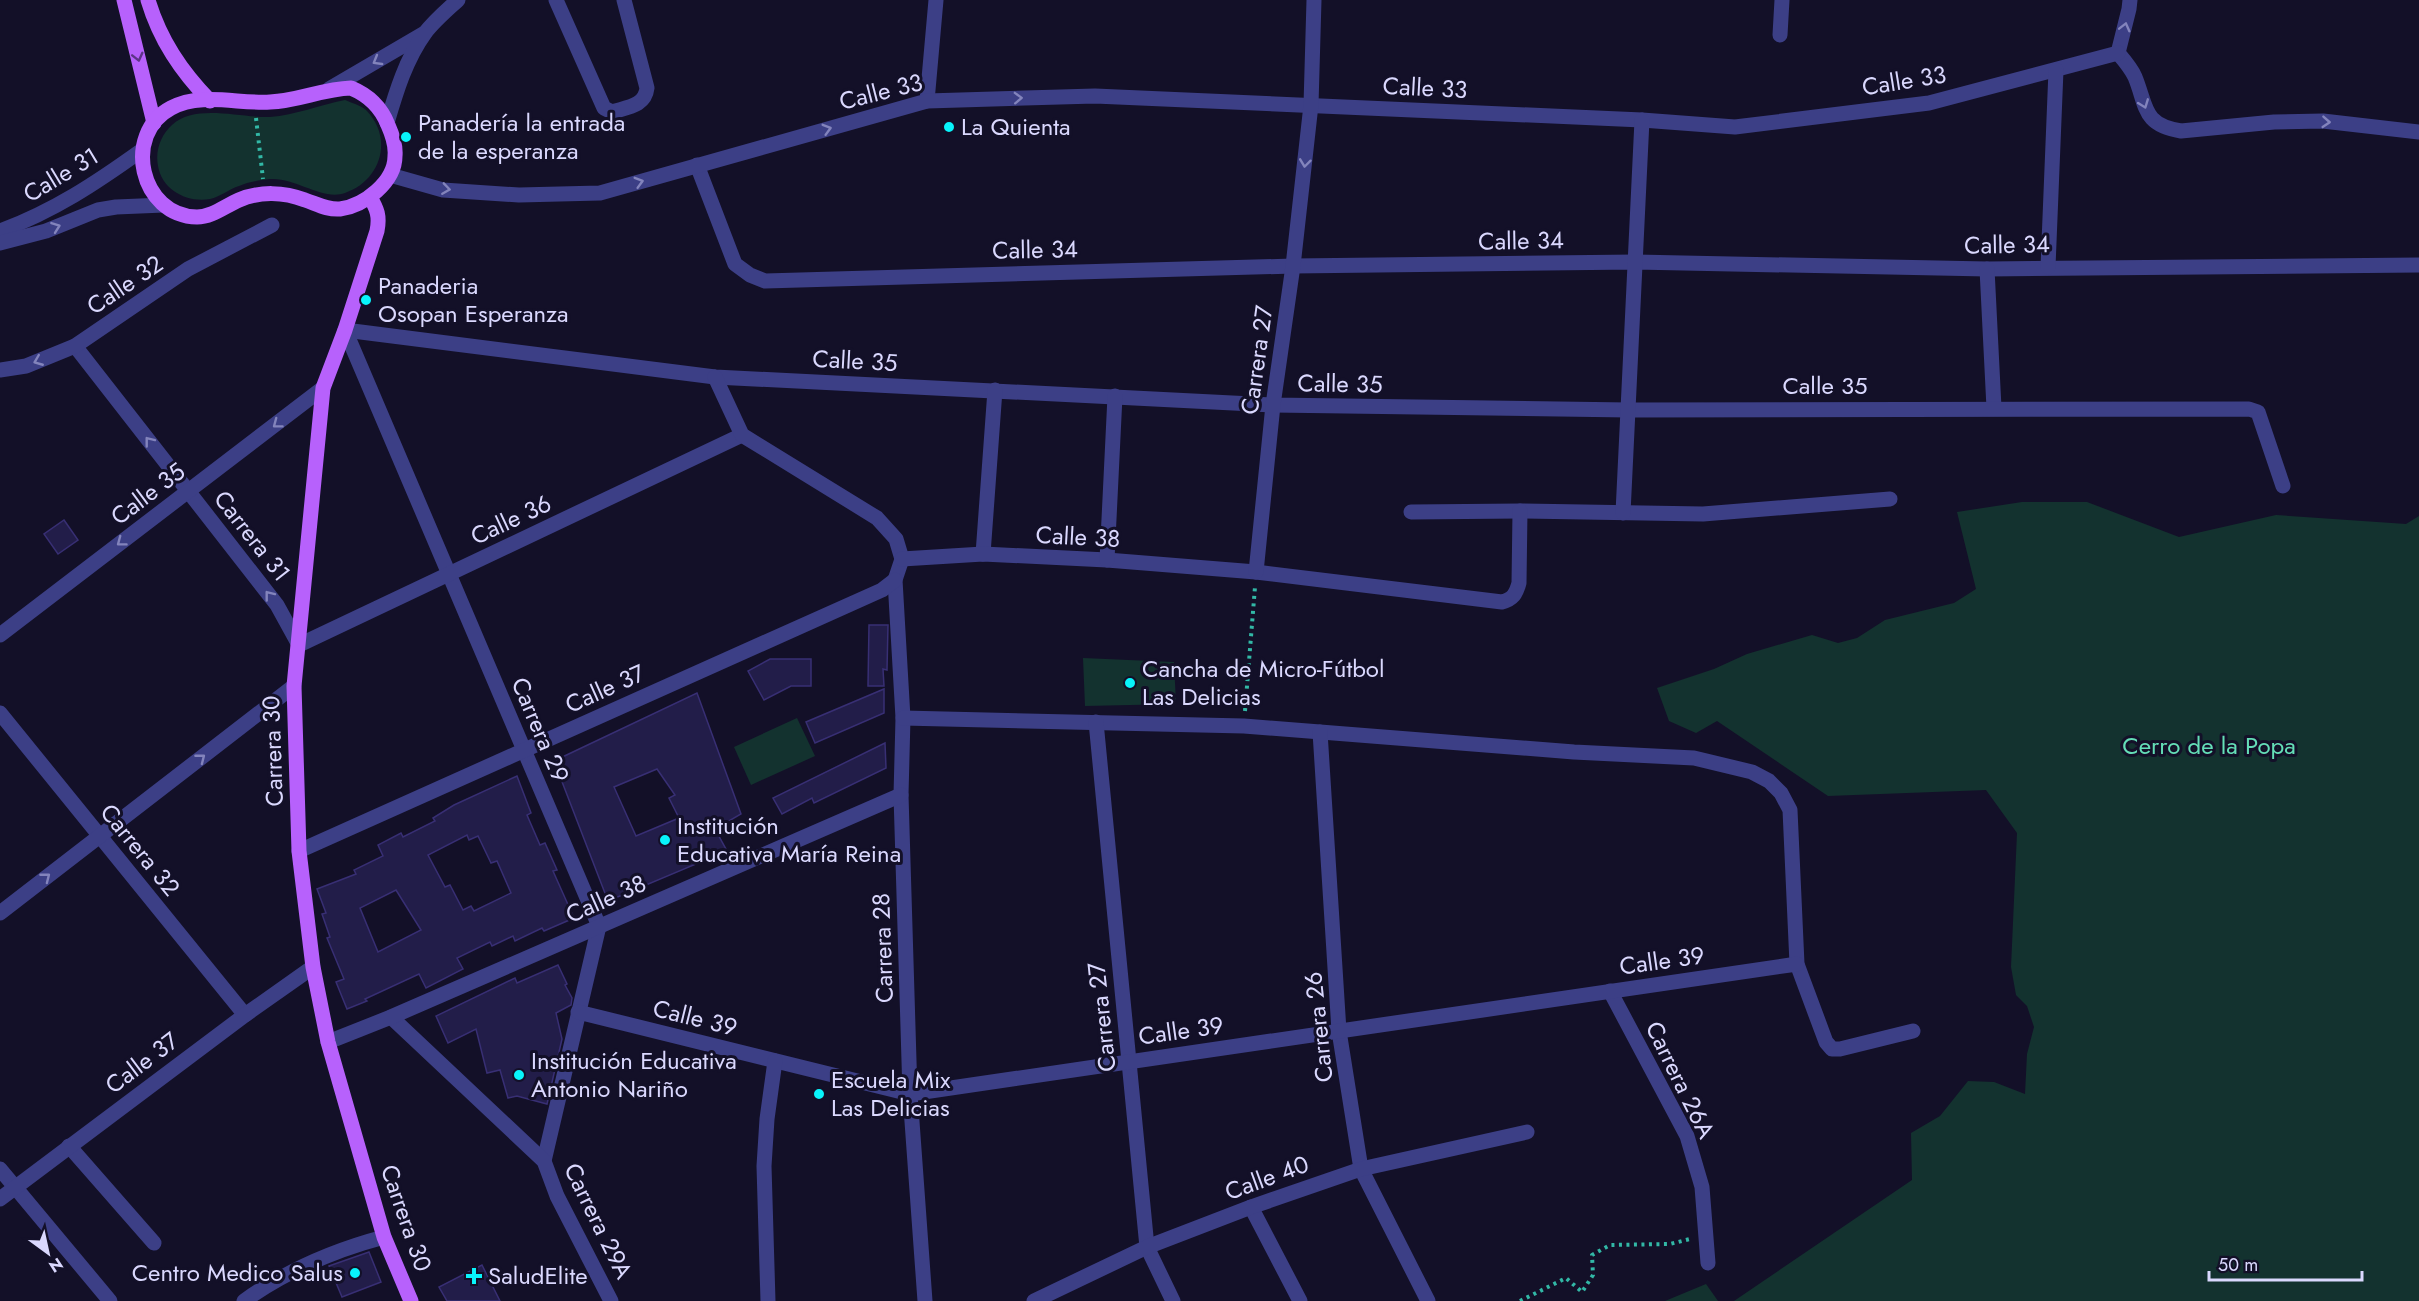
<svg xmlns="http://www.w3.org/2000/svg" width="2419" height="1301" viewBox="0 0 2419 1301" font-family="Jost,sans-serif">
<style>
.green{fill:#13322f}
.building{fill:#221d49;stroke:#382f74;stroke-width:1.5;fill-rule:evenodd}
.lines{fill:none;stroke-linecap:round;stroke-linejoin:round}
.path{stroke:#32b8a6;stroke-width:4;stroke-dasharray:3 4.5;stroke-linecap:butt}
.minor{stroke:#3c3f86;stroke-width:15}
.major{stroke:#b761fc;stroke-width:15}
.oneway{stroke:#8384bc}
.oneway2{stroke:#5d3487}
.poi-dot{fill:#08f4fb;stroke:#131028;stroke-width:2}
.labels{text-anchor:middle;stroke-width:6;stroke-linejoin:round;paint-order:stroke}
.street-label{font-size:24px;fill:#dad8fe;stroke:#131028}
.poi-label{font-size:24px;fill:#dad8fe;stroke:#131028;text-anchor:start}
.park-label{font-size:24px;fill:#64deb7;stroke:#131028}
</style>
<rect width="100%" height="100%" fill="#131028"/>
<g class="green">
<path d="M345 100C352 103 360 105 366 110 394 138 381 181 345 193 322 201 296 177 270 179 260 180 248 182 239 186 229 189 220 197 210 199 187 203 162 190 158 166 155 150 161 135 172 125 195 103 241 118 270 117 295 115 320 105 345 100Z"/>
<path d="M2022 502H2087L2179 537 2276 515 2406 524 2419 516V1301H1734L1912 1180 1911 1133 1940 1116 1968 1081 1994 1082 2025 1094 2027 1054 2034 1027 2027 1006 2016 995 2011 967 2017 833 1986 790 1828 796 1717 721 1696 733 1669 721 1657 688 1714 669 1747 654 1812 635 1838 643 1857 638 1885 620 1954 603 1976 589 1957 512Z"/>
<path d="M1083 658 1174 662 1176 704 1085 706Z"/>
<path d="M797 718 815 756 751 785 734 747Z"/>
<path d="M1706 1284 1718 1301H1665Z"/>
</g>
<g class="building">
<path d="M64 520 78 540 58 554 44 534Z"/>
<path d="M869 625H888L887 670 883 669 884 686H868Z"/>
<path d="M770 659H811V686H791L764 700 748 671Z"/>
<path d="M884 689V713L815 743 806 722Z"/>
<path d="M697 693 741 814 715 829 727 851 608 901 554 761ZM657 769 675 795 669 798 679 818 636 836 614 787Z"/>
<path d="M885 743 886 768 814 803 812 798 782 814 773 798Z"/>
<path d="M517 776 531 813 527 815 540 845 545 843 557 870 553 871 574 918 544 931 542 928 515 941 513 936 492 946 490 942 457 958 463 969 426 988 419 974 365 999 367 1001 347 1009 336 982 344 979 327 938 330 937 322 914 326 913 317 889 356 874 354 870 383 856 378 845 401 833 403 837 435 821 433 818 454 805ZM467 835 469 840 478 836 491 863 497 861 511 893 474 911 471 906 463 910 450 885 445 887 428 855ZM396 890 421 930 378 952 360 908Z"/>
<path d="M558 965 567 984 565 985 572 998 571 1005 556 1013 562 1039 547 1104 517 1096 508 1098 500 1070 487 1073 476 1029 448 1043 436 1016 515 978 517 983Z"/>
<path d="M369 1252 381 1282 342 1297 329 1266Z"/>
<path d="M482 1265 500 1301H447L439 1287Z"/>
</g>
<g class="lines">
<g class="path">
<path d="M256 118 263 179"/>
<path d="M1245 711 1255 587"/>
<path d="M1520 1301 1566 1278 1582 1292 1593 1275 1592 1255 1610 1245 1670 1244 1690 1239"/>
</g>
<g class="minor">
<path d="M556 0 604 108 612 112C628 107 645 106 647 88L624 0"/>
<path d="M1780 35 1782 0"/>
<path d="M2118 53C2124 60 2131 68 2135 77 2147 106 2142 125 2181 131L2274 122 2323 121 2419 132"/>
<path d="M2118 53 2129 9 2130 0"/>
<path d="M329 89 423 34"/>
<path d="M927 101 936 0"/>
<path d="M387 123C396 92 406 59 425 33 434 21 447 10 458 0"/>
<path d="M697 165 735 264 750 275 765 281 1293 266 1635 262 1987 269 2419 265"/>
<path d="M390 175 443 190 519 195 600 193 927 101 1095 96 1642 120 1735 127 1929 103 2118 53"/>
<path d="M0 231C54 211 96 183 142 150"/>
<path d="M0 243 46 231 98 210 116 207 164 205"/>
<path d="M2048 267 2056 70"/>
<path d="M1987 269 1994 408"/>
<path d="M345 330 715 377 1273 405 1629 410 2249 409 2258 412 2283 486"/>
<path d="M345 330 599 926 544 1161"/>
<path d="M75 346 277 605 299 645 742 435"/>
<path d="M0 370 26 366 75 346 188 269 272 225"/>
<path d="M715 377 742 435 877 518 896 539 902 559"/>
<path d="M1411 512 1520 511 1703 514 1890 499"/>
<path d="M1623 513 1642 120"/>
<path d="M983 554 995 390"/>
<path d="M902 559 895 580 903 718 901 795 910 1094 925 1301"/>
<path d="M902 559 983 554 1107 560 1256 572 1502 602C1513 599 1516 594 1519 583L1520 511"/>
<path d="M1107 560 1115 396"/>
<path d="M1256 572 1273 405 1293 266 1311 105 1314 0"/>
<path d="M0 635 323 388"/>
<path d="M0 713 245 1015"/>
<path d="M903 718 1244 726 1574 752 1694 758 1752 772 1769 781 1781 793 1790 810 1797 964 1826 1042 1832 1049H1840L1913 1031"/>
<path d="M1096 722 1147 1247 1173 1301"/>
<path d="M1320 732 1339 1031 1361 1169 1428 1301"/>
<path d="M299 851 882 590 895 580"/>
<path d="M0 913 294 686"/>
<path d="M1610 991 1687 1136 1702 1187 1708 1263"/>
<path d="M578 1012 910 1094 1797 964"/>
<path d="M391 1017 544 1161 557 1196 611 1301"/>
<path d="M328 1042 391 1017 901 795"/>
<path d="M69 1146 154 1243"/>
<path d="M0 1169 110 1301"/>
<path d="M0 1199 245 1015 313 967"/>
<path d="M1251 1207 1300 1301"/>
<path d="M244 1301C286 1271 335 1250 384 1237"/>
<path d="M768 1301 764 1166 767 1119 775 1061"/>
<path d="M1034 1301 1147 1247 1251 1207 1361 1169 1527 1132"/>
</g>
<g class="major">
<path d="M124 0 154 123"/>
<path d="M148 0C160 40 181 71 210 101"/>
<path d="M351 88C368 95 381 107 388 125 392 134 396 146 395 156 395 182 364 206 340 209 327 210 317 204 305 200 284 192 260 191 239 200 225 206 212 217 197 217 140 216 122 134 171 108 201 92 238 104 270 102 298 101 322 89 351 88Z"/>
<path d="M370 197C377 209 380 216 377 231L345 330 323 388 294 686 299 851 313 967 328 1042 384 1237 411 1301"/>
</g>
</g>
<defs><path id="oneway-chevron" d="M-2-3.5L2.5 0L-2 3.5" fill="none" stroke-width="1.6" stroke-linecap="round" stroke-linejoin="round" transform="scale(1.5)"/></defs>
<g class="oneway">
<use href="#oneway-chevron" transform="translate(2125 27) rotate(-76)"/>
<use href="#oneway-chevron" transform="translate(377 61) rotate(150)"/>
<use href="#oneway-chevron" transform="translate(1018 98) rotate(-2)"/>
<use href="#oneway-chevron" transform="translate(2144 104) rotate(69)"/>
<use href="#oneway-chevron" transform="translate(2326 122) rotate(4)"/>
<use href="#oneway-chevron" transform="translate(827 129) rotate(-16)"/>
<use href="#oneway-chevron" transform="translate(1305 163) rotate(97)"/>
<use href="#oneway-chevron" transform="translate(639 182) rotate(-16)"/>
<use href="#oneway-chevron" transform="translate(446 189) rotate(8)"/>
<use href="#oneway-chevron" transform="translate(56 227) rotate(-20)"/>
<use href="#oneway-chevron" transform="translate(38 361) rotate(158)"/>
<use href="#oneway-chevron" transform="translate(277 424) rotate(143)"/>
<use href="#oneway-chevron" transform="translate(149 441) rotate(-128)"/>
<use href="#oneway-chevron" transform="translate(121 542) rotate(143)"/>
<use href="#oneway-chevron" transform="translate(269 595) rotate(-128)"/>
<use href="#oneway-chevron" transform="translate(201 758) rotate(-38)"/>
<use href="#oneway-chevron" transform="translate(46 877) rotate(-38)"/>
</g>
<use class="oneway2" href="#oneway-chevron" transform="translate(138 57) rotate(76)"/>
<g class="poi-dot">
<circle cx="949" cy="127" r="6"/>
<circle cx="406" cy="137" r="6"/>
<circle cx="366" cy="300" r="6"/>
<circle cx="1130" cy="683" r="6"/>
<circle cx="665" cy="840" r="6"/>
<circle cx="519" cy="1075" r="6"/>
<circle cx="819" cy="1094" r="6"/>
<circle cx="355" cy="1273" r="6"/>
<path d="M471 1267h6v6h6v6h-6v6h-6v-6h-6v-6h6z"/>
</g>
<g class="labels">
<g class="street-label">
<text transform="translate(1904 81) rotate(-9)" y="8">Calle 33</text>
<text transform="translate(1425 88) rotate(3)" y="8">Calle 33</text>
<text transform="translate(881 92) rotate(-14)" y="8">Calle 33</text>
<text transform="translate(61 175) rotate(-31)" y="8">Calle 31</text>
<text transform="translate(1521 241) rotate(-1)" y="8">Calle 34</text>
<text transform="translate(2007 245) rotate(-1)" y="8">Calle 34</text>
<text transform="translate(1035 250) rotate(-1)" y="8">Calle 34</text>
<text transform="translate(125 285) rotate(-34)" y="8">Calle 32</text>
<text transform="translate(1257 360) rotate(-82)" y="8">Carrera 27</text>
<text transform="translate(855 361) rotate(3)" y="8">Calle 35</text>
<text transform="translate(1340 384) rotate(1)" y="8">Calle 35</text>
<text x="1825" y="394">Calle 35</text>
<text transform="translate(148 494) rotate(-37)" y="8">Calle 35</text>
<text transform="translate(511 520) rotate(-25)" y="8">Calle 36</text>
<text transform="translate(252 536) rotate(52)" y="8">Carrera 31</text>
<text transform="translate(1078 537) rotate(3)" y="8">Calle 38</text>
<text transform="translate(605 689) rotate(-24)" y="8">Calle 37</text>
<text transform="translate(540 730) rotate(67)" y="8">Carrera 29</text>
<text transform="translate(273 751) rotate(-92)" y="8">Carrera 30</text>
<text transform="translate(140 850) rotate(51)" y="8">Carrera 32</text>
<text transform="translate(606 899) rotate(-24)" y="8">Calle 38</text>
<text transform="translate(883 948) rotate(-92)" y="8">Carrera 28</text>
<text transform="translate(1662 961) rotate(-8)" y="8">Calle 39</text>
<text transform="translate(1102 1017) rotate(-96)" y="8">Carrera 27</text>
<text transform="translate(695 1018) rotate(14)" y="8">Calle 39</text>
<text transform="translate(1319 1027) rotate(-96)" y="8">Carrera 26</text>
<text transform="translate(1181 1031) rotate(-8)" y="8">Calle 39</text>
<text transform="translate(142 1063) rotate(-37)" y="8">Calle 37</text>
<text transform="translate(1680 1080) rotate(64)" y="8">Carrera 26A</text>
<text transform="translate(1267 1178) rotate(-20)" y="8">Calle 40</text>
<text transform="translate(406 1218) rotate(71)" y="8">Carrera 30</text>
<text transform="translate(598 1221) rotate(64)" y="8">Carrera 29A</text>
</g>
<g class="poi-label">
<text x="418" y="131">Panadería la entrada<tspan x="418" dy="28">de la esperanza</tspan></text>
<text x="961" y="135">La Quienta</text>
<text x="378" y="294">Panaderia<tspan x="378" dy="28">Osopan Esperanza</tspan></text>
<text x="1142" y="677">Cancha de Micro-Fútbol<tspan x="1142" dy="28">Las Delicias</tspan></text>
<text x="677" y="834">Institución<tspan x="677" dy="28">Educativa María Reina</tspan></text>
<text x="531" y="1069">Institución Educativa<tspan x="531" dy="28">Antonio Nariño</tspan></text>
<text x="831" y="1088">Escuela Mix<tspan x="831" dy="28">Las Delicias</tspan></text>
<text x="343" y="1281" text-anchor="end">Centro Medico Salus</text>
<text x="488" y="1284">SaludElite</text>
</g>
<g class="park-label">
<text x="2209" y="754">Cerro de la Popa</text>
</g>
</g>
<g transform="translate(48 1253) rotate(147)" stroke="#131028" stroke-width="4.5" paint-order="stroke">
<path d="M0-4.5L10 22L0 15L-10 22Z" fill="#dad8fe"/>
<text y="-9" font-size="16" font-weight="bold" text-anchor="middle" fill="#dad8fe">N</text>
</g>
<path d="M2209 1271v9h153v-9" fill="none" stroke="#dad8fe" stroke-width="3"/>
<text x="2218" y="1271" font-size="18" fill="#dad8fe" stroke="#131028" stroke-width="4.5" paint-order="stroke">50 m</text>
</svg>
